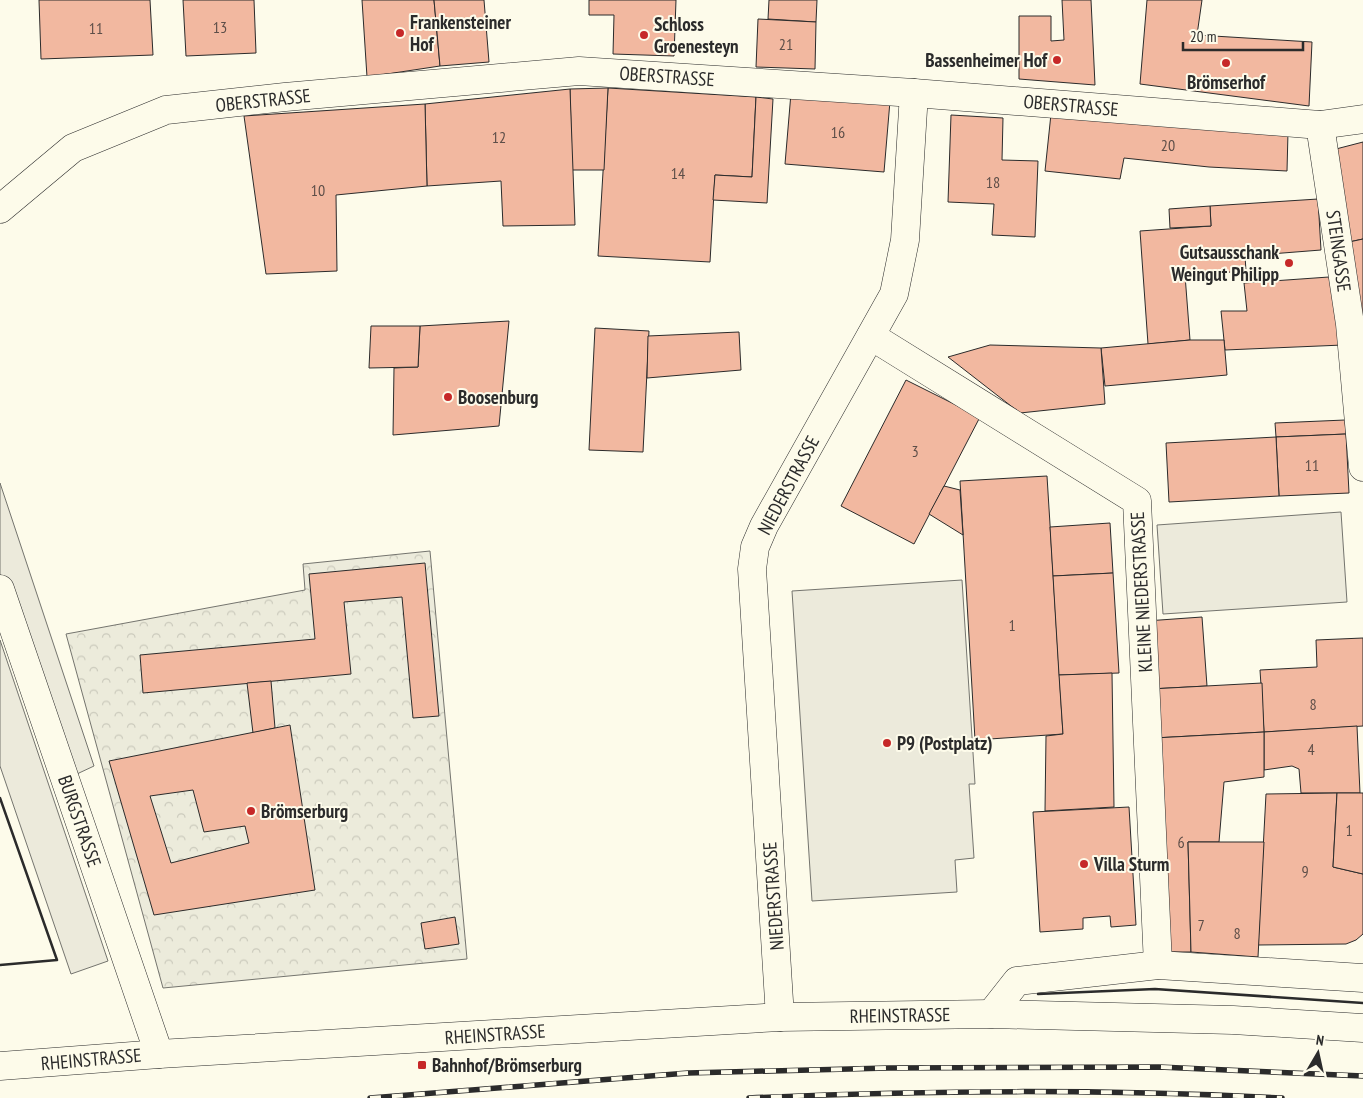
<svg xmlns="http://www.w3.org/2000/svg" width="1363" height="1098" viewBox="0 0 1363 1098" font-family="'PT Sans Narrow',sans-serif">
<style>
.park{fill:url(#park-crowns);stroke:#74746e}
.parking{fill:#eceadb;stroke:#74746e}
.building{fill:#f2b8a0;stroke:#2b2b2b;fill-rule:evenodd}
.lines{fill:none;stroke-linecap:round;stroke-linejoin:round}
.minor-casing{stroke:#2b2b2b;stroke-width:29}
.major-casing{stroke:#2b2b2b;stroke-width:29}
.minor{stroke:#fdfbea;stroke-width:28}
.major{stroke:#fdfbea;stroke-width:28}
.rail-casing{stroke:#2b2b2b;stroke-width:5.5}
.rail{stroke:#fdfbea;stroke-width:4;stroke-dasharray:11;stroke-linecap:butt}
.wall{stroke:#2b2b2b;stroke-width:2.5}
.poi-dot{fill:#c62828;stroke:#fdfbea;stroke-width:2}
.labels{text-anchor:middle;stroke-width:4;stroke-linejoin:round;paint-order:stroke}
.number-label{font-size:16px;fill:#5d4e48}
.poi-label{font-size:19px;font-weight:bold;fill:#2b2b2b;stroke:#fdfbea;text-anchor:start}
.street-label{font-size:19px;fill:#2b2b2b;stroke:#fdfbea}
</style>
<defs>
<pattern id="park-crowns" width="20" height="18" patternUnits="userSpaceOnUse" patternTransform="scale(1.25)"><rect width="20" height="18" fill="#ecebdb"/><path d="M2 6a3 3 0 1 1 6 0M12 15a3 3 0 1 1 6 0" fill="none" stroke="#cbcabc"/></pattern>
</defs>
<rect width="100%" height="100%" fill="#fdfbea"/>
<path class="park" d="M430 551 467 959 163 988 66 634 305 590 303 564Z"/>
<g class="parking">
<path d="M0 483 94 766 64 780 0 578Z"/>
<path d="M1341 512 1347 602 1163 614 1157 525Z"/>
<path d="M962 580 975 784H969L974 858 955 860 957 892 812 901 792 591Z"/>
<path d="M0 640 108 961 71 974 0 766Z"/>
</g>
<g class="building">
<path d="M39 0H150L153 55 41 59Z"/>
<path d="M183 0H254L256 53 186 56Z"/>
<path d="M362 0H434L440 66 367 77Z"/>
<path d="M434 0H484L489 62 440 66Z"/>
<path d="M589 0H676L674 56 613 54 614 15H589Z"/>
<path d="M769 0H817L816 22 768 19Z"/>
<path d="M1062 0H1091L1095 85 1019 79V16H1051V41L1064 40Z"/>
<path d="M1147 0H1202L1197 35 1312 42 1309 106 1140 84Z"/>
<path d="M758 19 816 22 815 69 756 67Z"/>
<path d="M608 88 756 97 752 177 715 175 710 262 598 256Z"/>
<path d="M608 88 604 170H572L570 89Z"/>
<path d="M570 89 575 225 503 226 501 181 427 186 425 104Z"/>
<path d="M791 93 890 101 884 172 785 164Z"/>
<path d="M756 97 773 99 767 203 713 200 715 175 752 177Z"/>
<path d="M425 104 427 186 336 195 337 271 266 274 244 116Z"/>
<path d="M1051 114 1288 132 1287 171 1209 167 1124 158 1120 179 1045 171Z"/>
<path d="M951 115 1003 118 1002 160 1038 161 1035 237 992 235 994 204 948 202Z"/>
<path d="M1363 142V239L1349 242 1336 149Z"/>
<path d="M1318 199 1321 250 1245 256 1246 271 1185 275 1190 340 1148 344 1140 231 1211 226 1210 206Z"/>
<path d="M1210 206 1211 226 1170 228 1169 209Z"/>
<path d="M1363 239V328L1349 242Z"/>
<path d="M1329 277 1343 345 1225 350 1221 311H1247L1244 283Z"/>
<path d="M509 321 499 426 393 435 394 368 418 367 420 326Z"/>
<path d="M371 326H420L418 367 369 368Z"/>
<path d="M595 328 649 331 643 452 589 450Z"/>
<path d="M739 332 741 370 647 378 648 336Z"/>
<path d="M1190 340H1224L1227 375 1105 386 1101 348Z"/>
<path d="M990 345 1101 348 1105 404 1020 413 948 357Z"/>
<path d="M906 380 980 417 914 544 841 506Z"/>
<path d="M1345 420 1346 434 1276 437 1275 423Z"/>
<path d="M1346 434 1349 493 1279 496 1276 437Z"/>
<path d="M1276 437 1279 496 1169 502 1166 443Z"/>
<path d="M1047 476 1063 734 975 740 960 481Z"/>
<path d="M944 486 960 490 963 535 929 514Z"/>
<path d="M1110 523 1113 573 1053 576 1050 527Z"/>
<path d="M425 563 439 716 413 718 402 597 344 602 351 674 143 693 140 655 315 639 309 574Z"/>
<path d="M1113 573 1119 673 1059 675 1053 576Z"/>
<path d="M1202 617 1207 686 1150 689 1146 621Z"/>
<path d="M1363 638V726L1264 732 1260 670 1317 667 1316 640Z"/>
<path d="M1112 673 1114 807 1045 811 1046 736 1063 734 1059 675Z"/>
<path d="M271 681 275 728 253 733 247 683Z"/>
<path d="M1262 683 1264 732 1154 738 1150 689Z"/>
<path d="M290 725 315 890 154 915 109 761ZM193 790 204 832 245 826 249 843 171 863 150 796Z"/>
<path d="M1357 726 1360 793H1301L1299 769 1292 766 1264 770V732Z"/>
<path d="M1264 732V777L1224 782 1219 842H1188L1191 952H1165L1154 738Z"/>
<path d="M1337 793 1333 867 1363 874V934L1356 940 1346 944 1258 945 1266 794Z"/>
<path d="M1337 793H1363V874L1333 867Z"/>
<path d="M1129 807 1136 925 1111 927 1110 916 1083 918V929L1040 932 1033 812Z"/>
<path d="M1188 842H1264L1258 957 1191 952Z"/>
<path d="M455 917 459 944 425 949 421 923Z"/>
</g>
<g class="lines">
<defs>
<g id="minor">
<path d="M1320 125 1350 324 1363 467"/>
<path d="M0 209 73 148 166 110 285 97 579 71 914 93 1320 125 1363 119"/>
<path d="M871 336 1137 501 1158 965"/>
<path d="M0 589 159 1054"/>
<path d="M991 1014 1017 981 1158 965 1363 978"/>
<path d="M780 1017 752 569 755 547 764 526 894 294 905 240 914 93"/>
</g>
<path id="major" d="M0 1066 159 1054 780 1017 991 1014 1233 1020 1363 1028"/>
</defs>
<use href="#minor" class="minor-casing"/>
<use href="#major" class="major-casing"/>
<use href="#minor" class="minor"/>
<use href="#major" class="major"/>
<defs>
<g id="rail">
<path d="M370 1098 688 1073 888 1068 1159 1067 1363 1076"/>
<path d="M749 1098C926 1090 1105 1089 1282 1098"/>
</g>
</defs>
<use href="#rail" class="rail-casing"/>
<use href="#rail" class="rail"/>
<g class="wall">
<path d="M0 798 57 960 0 965"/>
<path d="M1038 994 1155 989 1363 1003"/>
</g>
</g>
<g class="poi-dot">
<circle cx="400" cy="33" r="5"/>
<circle cx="644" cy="35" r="5"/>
<circle cx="1057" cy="60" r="5"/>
<circle cx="1226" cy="63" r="5"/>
<circle cx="1289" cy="263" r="5"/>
<circle cx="448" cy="397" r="5"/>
<circle cx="887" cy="743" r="5"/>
<circle cx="251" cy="811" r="5"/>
<circle cx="1084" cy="864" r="5"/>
<rect x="417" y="1060" width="10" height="10" rx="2.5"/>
</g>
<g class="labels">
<g class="number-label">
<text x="220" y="33">13</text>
<text x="96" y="34">11</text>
<text x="786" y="50">21</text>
<text x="838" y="138">16</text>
<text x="499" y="143">12</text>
<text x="1168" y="151">20</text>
<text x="678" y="179">14</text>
<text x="993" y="188">18</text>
<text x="318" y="196">10</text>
<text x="915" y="457">3</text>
<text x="1312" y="471">11</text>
<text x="1012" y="631">1</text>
<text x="1313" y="710">8</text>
<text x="1311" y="755">4</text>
<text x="1349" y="836">1</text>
<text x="1181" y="848">6</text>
<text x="1305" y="877">9</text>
<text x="1201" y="931">7</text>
<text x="1237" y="939">8</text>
</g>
<g class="poi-label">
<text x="410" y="29">Frankensteiner<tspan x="410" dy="22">Hof</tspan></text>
<text x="654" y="31">Schloss<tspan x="654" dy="22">Groenesteyn</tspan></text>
<text x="1047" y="67" text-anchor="end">Bassenheimer Hof</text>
<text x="1226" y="89" text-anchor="middle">Brömserhof</text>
<text x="1279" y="259" text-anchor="end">Gutsausschank<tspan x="1279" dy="22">Weingut Philipp</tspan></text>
<text x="458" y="404">Boosenburg</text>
<text x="897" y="750">P9 (Postplatz)</text>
<text x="261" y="818">Brömserburg</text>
<text x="1094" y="871">Villa Sturm</text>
<text x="432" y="1072">Bahnhof/Brömserburg</text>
</g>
<g class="street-label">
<text transform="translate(667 76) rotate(4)" y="7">OBERSTRASSE</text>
<text transform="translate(263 100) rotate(-6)" y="7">OBERSTRASSE</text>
<text transform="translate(1071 105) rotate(5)" y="7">OBERSTRASSE</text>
<text transform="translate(1339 251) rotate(82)" y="7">STEINGASSE</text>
<text transform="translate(788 485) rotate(-62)" y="7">NIEDERSTRASSE</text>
<text transform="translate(1141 592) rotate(-93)" y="7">KLEINE NIEDERSTRASSE</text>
<text transform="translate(80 821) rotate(71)" y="7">BURGSTRASSE</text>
<text transform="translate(773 896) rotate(-94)" y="7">NIEDERSTRASSE</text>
<text transform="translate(900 1015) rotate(-1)" y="7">RHEINSTRASSE</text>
<text transform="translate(495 1034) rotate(-4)" y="7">RHEINSTRASSE</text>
<text transform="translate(91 1059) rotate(-5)" y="7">RHEINSTRASSE</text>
</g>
</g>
<g transform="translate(1318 1053) rotate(9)" stroke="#fdfbea" stroke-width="4" paint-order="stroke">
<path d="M0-4L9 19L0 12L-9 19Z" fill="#2b2b2b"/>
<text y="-8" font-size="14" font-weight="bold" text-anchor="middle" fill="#2b2b2b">N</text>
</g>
<path d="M1183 42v8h120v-8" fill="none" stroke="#2b2b2b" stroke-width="2.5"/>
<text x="1190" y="42" font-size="15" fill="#2b2b2b" stroke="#fdfbea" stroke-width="4" paint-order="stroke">20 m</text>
</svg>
